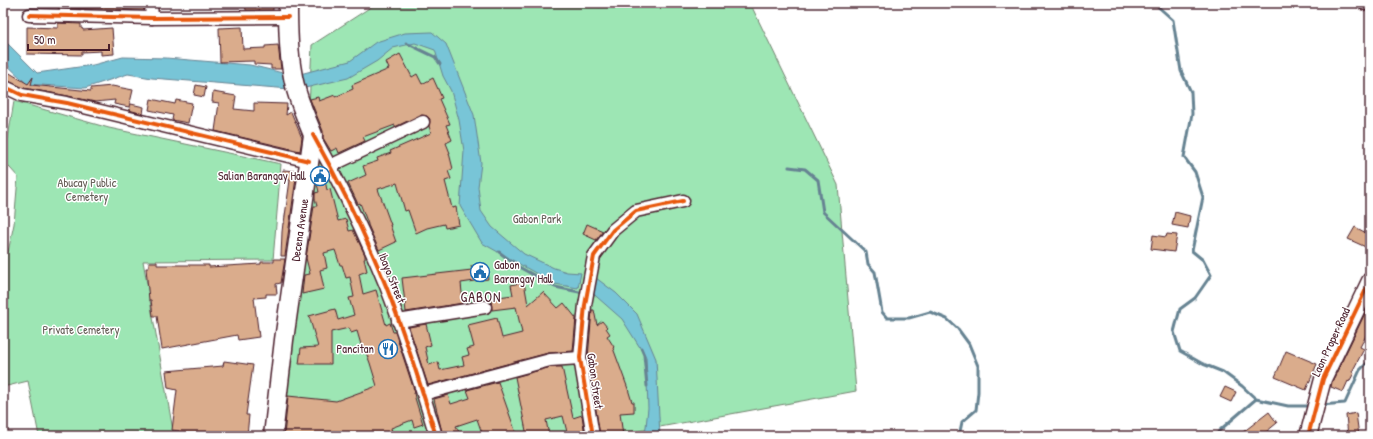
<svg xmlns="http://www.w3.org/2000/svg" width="1373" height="439" viewBox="0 0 1373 439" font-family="'Patrick Hand',sans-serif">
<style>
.green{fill:#9de6b4;stroke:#748270}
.water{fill:#78c5d7;stroke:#668392}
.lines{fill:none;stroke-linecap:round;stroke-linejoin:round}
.stream{stroke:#668392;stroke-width:3}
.building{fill:#daac8c;stroke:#4a1f2b}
.minor-casing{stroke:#4a1f2b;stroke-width:15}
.tertiary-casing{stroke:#4a1f2b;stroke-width:19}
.secondary-casing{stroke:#4a1f2b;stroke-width:21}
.minor{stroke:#fff;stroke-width:12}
.tertiary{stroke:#fff;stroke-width:16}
.secondary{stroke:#fff;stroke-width:18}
.cycleway-casing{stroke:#fff;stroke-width:6}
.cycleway{stroke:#e8590c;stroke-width:4}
.labels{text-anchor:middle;stroke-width:3;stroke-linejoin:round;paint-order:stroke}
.poi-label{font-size:12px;fill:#4a1f2b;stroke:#fff;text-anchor:end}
.park-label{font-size:12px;fill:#635b54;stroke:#fff}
.street-label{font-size:12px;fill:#4a1f2b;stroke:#fff}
.quarter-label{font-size:14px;letter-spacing:1px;fill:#4a1f2b;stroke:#fff}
</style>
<rect width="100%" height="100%" fill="#fff"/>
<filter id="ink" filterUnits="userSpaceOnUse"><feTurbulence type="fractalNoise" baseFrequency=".025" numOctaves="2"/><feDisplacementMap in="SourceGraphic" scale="8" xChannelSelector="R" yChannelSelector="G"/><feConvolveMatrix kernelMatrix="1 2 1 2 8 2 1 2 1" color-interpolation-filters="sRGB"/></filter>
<g filter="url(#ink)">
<g class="green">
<path d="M377 3H584L599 7 620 3H750L838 185 856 391 638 431 629 436H280L304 212 312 45Z"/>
<path d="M14 101 109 128 281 164 273 260 143 261 174 436H39L28 381 3 387V252H8L14 224 18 177 3 160V153L8 138Z"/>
</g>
<g class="water">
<path d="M432 32 446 44 474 115 481 163 478 187 481 211 492 227 524 254 554 268 567 272 581 273 578 288 555 284 482 243 460 206 464 151 459 120 451 91 443 76 435 50 415 43 393 48 377 61 348 78 305 88 300 74 350 61 376 42 405 33Z"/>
<path d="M3 39 37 73 93 65 123 57 166 58 250 65 287 74 290 89 152 78 128 74 85 88 27 84 3 61Z"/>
<path d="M592 275 616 293 637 314 656 359 660 436H645L648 408 646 357 622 319 589 290Z"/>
</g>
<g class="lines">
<g class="stream">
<path d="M1154 3 1173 20 1181 71 1191 92 1192 114 1184 157 1195 172 1203 197 1192 251 1203 260 1211 275 1195 298 1180 309 1174 332 1180 351 1203 364 1223 372 1242 386 1256 399 1220 430 1215 436"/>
<path d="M406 43 435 57 440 64"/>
<path d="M789 167 805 169 818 180 823 212 866 252 868 264 875 272 882 312 887 318H909L930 312 947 319 958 329 969 344 978 366V392L976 410 962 422 959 436"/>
<path d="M499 252 519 267 555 287 584 293"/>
<path d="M641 348 644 355 647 386"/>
<path d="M1256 399 1288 406H1312"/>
<path d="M1321 405 1345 403 1360 370 1370 360"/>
</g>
</g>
<g class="building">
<path d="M58 3H144V10L58 8Z"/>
<path d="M245 3H273V10H246Z"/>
<path d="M58 23 81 24V28L83 29V30L112 28 114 54 101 55V51L82 52V55L27 54V27L58 28Z"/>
<path d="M242 27 243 49 265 48V46L278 45 281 69H271V65L254 64V61L220 62 219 28Z"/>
<path d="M400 54 412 77 417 74 422 84 433 78 442 98 439 99 450 124 446 125 452 140 446 143 450 153H449L453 169 448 171 451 179 445 181 452 208 456 207 459 225 445 228 444 224 427 228 416 233 408 210 405 211 397 183 378 189 391 225H390L396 242 379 250 368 225V224L360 203 358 204 348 183 366 175 363 166 378 161 377 158 391 153 390 151 431 133 429 126 430 119 427 116 420 115 395 127V125L363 137 365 141 339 153 337 148 331 151 323 138V131L310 99 318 97 319 101 335 95V97L353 89 352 85 389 69 386 62Z"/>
<path d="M3 69 28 84 33 77 31 85 91 91V88L112 86 133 90 129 107 114 104 115 100 95 102 68 96 24 88 3 79Z"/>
<path d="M196 85 206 87 204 97 194 95Z"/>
<path d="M213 92 236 96 234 109 254 111V103L287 104 286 115 291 112 302 138 300 151 215 131 219 103 212 102Z"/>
<path d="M151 99 175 104 176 100 192 103 188 123 172 120 173 115 149 110Z"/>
<path d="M131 104 144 107 143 114 129 110Z"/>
<path d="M283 170 297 171 285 256H281L282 232 283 223H284L290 180 282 179Z"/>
<path d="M324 176 327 190 330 189 338 221 346 219 349 231 353 230 365 255V259H364L367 271 359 274 363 294 376 290 386 325 390 323 393 332H395L415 393H414L415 398 423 424 414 427 412 420 391 428 393 436H284L288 396 336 401 377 386 370 363 364 347 362 348 357 331 351 333 349 328 331 332V364H299L301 348 318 347 309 316 335 309 338 320 354 315 349 298 354 297 350 277 346 278 342 265H340L335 250 324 253 327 268 320 270 324 289 302 294 304 275 310 274 306 258 314 206H317L315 199V193L319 192 317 184V179Z"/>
<path d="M1175 212 1190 216 1188 228 1172 225Z"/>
<path d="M587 224 603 231 596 240 583 234Z"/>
<path d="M1355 227 1370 235V249L1348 239Z"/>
<path d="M1167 234 1177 235 1174 252 1151 249 1153 235 1166 237Z"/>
<path d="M274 259H285L281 283 276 284 277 294H266V297L254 298 259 337 238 340 237 335 162 349 157 316H153L151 300H149L146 268H149V262H157V265H209V267L261 264V262H274Z"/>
<path d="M486 264 488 279 461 283 463 303 406 312 402 278 472 270 471 266Z"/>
<path d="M524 282 528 305 543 292 558 308 564 303 576 318 573 351 548 353 428 385 409 327 426 324 431 345 425 347 429 365 438 362 440 370 464 365 462 357 469 355 467 349 474 347 468 325 497 318 502 338 522 333 516 307 492 310 491 298 513 295 511 285Z"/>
<path d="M1370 303V328L1360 347 1364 349 1352 372 1354 373 1349 382 1348 381 1343 392 1331 387 1332 382Z"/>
<path d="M592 310H594L597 325 602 321 607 327 606 328 610 334 607 336 614 347 613 348 628 389 632 402H634V412L620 413 623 436H600L588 358Z"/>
<path d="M1286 351 1317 364 1306 390 1275 377Z"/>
<path d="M224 361 253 365 246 415H249L247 436H178L179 431 172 430 177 390 168 388 166 371 223 366Z"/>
<path d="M551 367H562L573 418 582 415 585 436H568L563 416 546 420 549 436H527L515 377Z"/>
<path d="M498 382 517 436H483L477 419 456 426 461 436H443L434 399 448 395 451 404 470 398 467 390Z"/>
<path d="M1225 387 1236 392 1231 402 1220 397Z"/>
<path d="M1269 412 1277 423 1261 436H1238Z"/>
<path d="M1356 413 1359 436H1348L1346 415Z"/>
</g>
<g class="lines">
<defs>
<g id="minor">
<path d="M151 3 152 18"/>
<path d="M1363 3 1370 5"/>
<path d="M29 15 152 18 288 17"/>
<path d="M3 86 22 95 67 103 309 161"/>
<path d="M313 135C340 183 365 234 386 286 405 335 421 386 436 436"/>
<path d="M330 166 423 122"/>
<path d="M398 321 485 307"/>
<path d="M423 394 550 360 580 358"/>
<path d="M593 436 580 358 585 305 594 256 613 230 636 211 683 201"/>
</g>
<path id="tertiary" d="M1308 436 1323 379 1370 281"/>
<path id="secondary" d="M273 436 284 340 313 135C305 115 295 93 292 71 288 49 288 25 288 3"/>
</defs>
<use href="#minor" class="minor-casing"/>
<use href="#tertiary" class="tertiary-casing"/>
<use href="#secondary" class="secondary-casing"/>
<use href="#minor" class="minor"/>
<use href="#tertiary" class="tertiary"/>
<use href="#secondary" class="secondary"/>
<defs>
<g id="cycleway">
<path d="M29 15 152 18 288 17"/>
<path d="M3 86 22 95 67 103 309 161"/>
<path d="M313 135C340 183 365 234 386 286 405 335 421 386 436 436"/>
<path d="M593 436 580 358 585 305 594 256 613 230 636 211 683 201"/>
<path d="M1308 436 1323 379 1370 281"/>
</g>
</defs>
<use href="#cycleway" class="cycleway-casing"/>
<use href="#cycleway" class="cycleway"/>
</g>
</g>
<defs>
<symbol id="civic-ring" viewBox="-11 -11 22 22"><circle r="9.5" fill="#fff" stroke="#1f6fb2" stroke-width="1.5"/><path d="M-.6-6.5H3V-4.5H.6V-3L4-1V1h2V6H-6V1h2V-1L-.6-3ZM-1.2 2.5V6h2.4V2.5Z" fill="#1f6fb2"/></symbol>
<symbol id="restaurant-ring" viewBox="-11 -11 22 22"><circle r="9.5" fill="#fff" stroke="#1f6fb2" stroke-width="1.5"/><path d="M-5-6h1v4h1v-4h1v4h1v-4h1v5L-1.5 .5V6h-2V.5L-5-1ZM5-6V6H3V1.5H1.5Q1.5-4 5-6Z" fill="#1f6fb2"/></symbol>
</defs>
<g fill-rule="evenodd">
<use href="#civic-ring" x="309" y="165" width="22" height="22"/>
<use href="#civic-ring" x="469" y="261" width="22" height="22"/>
<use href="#restaurant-ring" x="377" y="338" width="22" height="22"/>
</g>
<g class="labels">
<g class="poi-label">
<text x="306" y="180">Salian Barangay Hall</text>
<text x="494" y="269" text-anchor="start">Gabon<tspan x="494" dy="14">Barangay Hall</tspan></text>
<text x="374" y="353">Pancitan</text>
</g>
<g class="park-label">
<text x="87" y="187">Abucay Public<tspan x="87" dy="14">Cemetery</tspan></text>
<text x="537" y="223">Gabon Park</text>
<text x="81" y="334">Private Cemetery</text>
</g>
<g class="street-label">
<text transform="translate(300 230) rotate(-82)" y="4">Decena Avenue</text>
<text transform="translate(392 278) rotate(68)" y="4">Ibayo Street</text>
<text transform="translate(1331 342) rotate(-65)" y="4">Laon Proper Road</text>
<text transform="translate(595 381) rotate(82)" y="4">Gabon Street</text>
</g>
<g class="quarter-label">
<text x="481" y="302">GABON</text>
</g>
</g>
<rect width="1373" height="439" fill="none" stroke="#fff" stroke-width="16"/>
<rect x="8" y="8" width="1357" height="423" fill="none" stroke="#4a1f2b" stroke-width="1.5" filter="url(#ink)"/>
<path d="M28 44v6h81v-6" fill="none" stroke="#4a1f2b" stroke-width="2"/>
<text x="34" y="44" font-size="12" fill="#4a1f2b" stroke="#ffffff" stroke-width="3" paint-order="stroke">50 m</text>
</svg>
